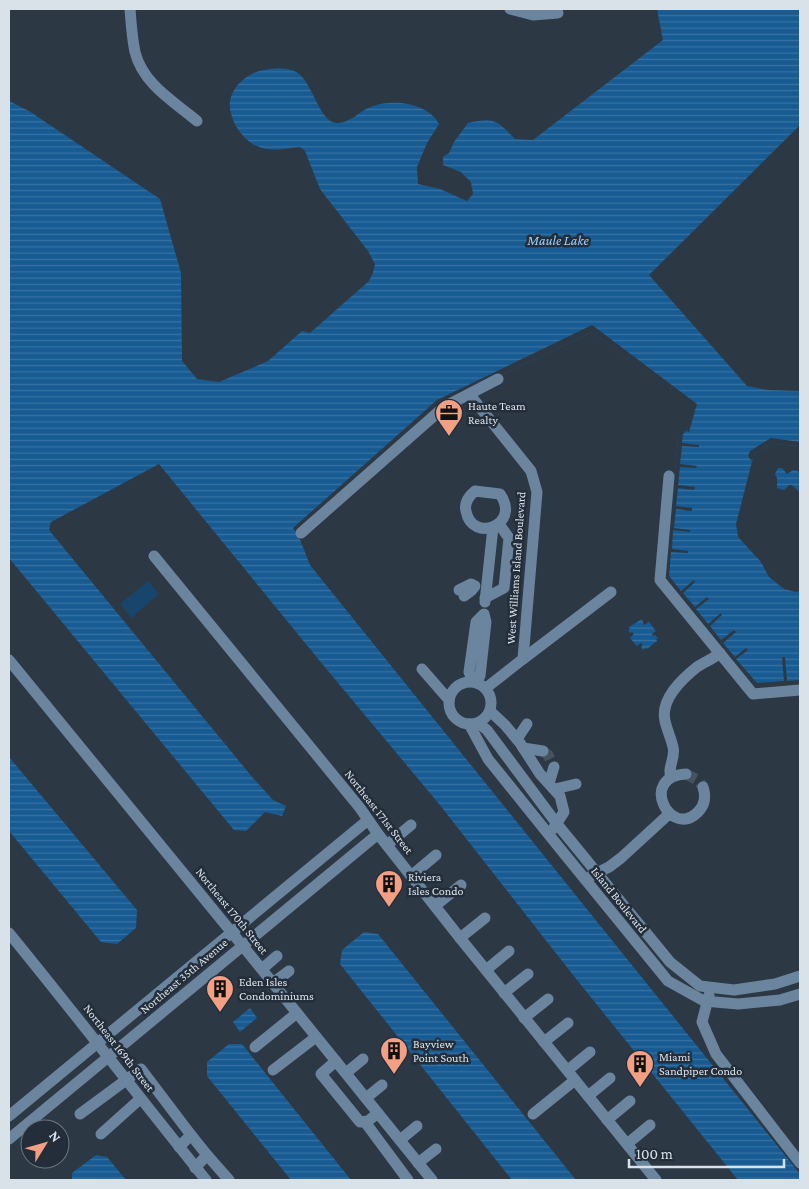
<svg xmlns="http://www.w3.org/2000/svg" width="809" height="1189" viewBox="0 0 809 1189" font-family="'Crimson Pro',serif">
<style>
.garden{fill:#18456b}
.water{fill:url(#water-rules)}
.pier{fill:#2c3944}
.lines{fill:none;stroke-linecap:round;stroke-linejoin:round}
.minor-tunnel{stroke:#46525d;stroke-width:11;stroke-dasharray:11 5.5;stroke-linecap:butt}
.minor{stroke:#6b859f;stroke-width:11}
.labels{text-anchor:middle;stroke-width:5;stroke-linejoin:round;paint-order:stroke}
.poi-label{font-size:12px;fill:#dae2e9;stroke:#232e3a;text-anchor:start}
.street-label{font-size:12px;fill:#dae2e9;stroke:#232e3a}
.water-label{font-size:14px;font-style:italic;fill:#9ccdfc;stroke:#232e3a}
</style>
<defs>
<pattern id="water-rules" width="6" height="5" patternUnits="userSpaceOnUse" patternTransform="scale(1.25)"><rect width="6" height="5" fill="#175b92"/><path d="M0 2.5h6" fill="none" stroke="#3872a1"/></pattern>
</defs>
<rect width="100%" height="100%" fill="#2c3944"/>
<path class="garden" d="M148 581 159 594 131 618 120 604Z"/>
<g class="water">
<path d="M657 9H800V125L649 275 747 386 768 390 800 391V446L772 444 754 454 736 524 738 537 761 562 769 577 784 589 796 592 800 591V685L756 689 665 578 678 439 686 431 693 408 592 332 442 404 297 532 310 565 800 1174V1180H738L577 980 439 804 319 660 159 464 51 522 49 530 253 778 273 800 286 806 282 816 265 812 246 831 234 830 9 558V101L29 111 160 199 181 273 182 361 197 379 219 382 268 361 302 331 310 333 369 281 373 273 375 264 368 251 320 189 305 151 300 147C288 148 271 152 259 147 243 141 228 119 230 102 232 86 249 72 264 70 273 68 285 67 294 71 313 78 318 124 338 123 349 123 358 113 368 108 390 98 427 102 439 124L427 143 417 167 418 184 440 189 467 201 473 194 471 182 461 172 443 165V157L449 153 454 142 468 123C494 117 497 120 515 139L533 140 663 40Z"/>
<path d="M778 468H782L787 474 793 470 798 471 800 475V492L792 485H789L784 490 777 488V478L775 474Z"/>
<path d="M642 619 644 625 649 622 656 631 652 634 653 636 655 635 658 638 656 639 657 641 647 649 646 648 643 650 641 647 643 645 641 643 637 646 630 638 634 634 632 632 630 633 628 630 630 629 629 627Z"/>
<path d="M9 757 137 910 136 928 117 944 101 942 9 831Z"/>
<path d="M364 932 378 934 576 1180H512L340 964 342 950Z"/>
<path d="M250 1008 257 1018 240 1032 233 1022Z"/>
<path d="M229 1044H242L351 1180H291L207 1076V1062Z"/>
<path d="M96 1155 107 1157 126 1180H72V1173Z"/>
</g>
<g class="pier">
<path d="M592 325 697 404 689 432 686 431 692 408 592 332 442 404 296 532 293 528 437 400Z"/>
<path d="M683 434 682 443 699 445V447L682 446 680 464 697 466 696 468 680 467 678 485 695 487 694 490 678 488 676 506 692 508V511L676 509 674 528 690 530V532L673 530 672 549 688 551V553L671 552 669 576 681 591 694 580 695 582 683 593 695 607 707 597 709 599 696 609 708 624 721 613 722 615 710 626 721 640 734 630 736 632 723 643 735 657 746 648 748 650 736 659 757 683 784 681 782 657H785L787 681 800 680V685L756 689 665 578 678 439Z"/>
<path d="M771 438 800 442V446L772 444 754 454 752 461 748 456 750 451Z"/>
</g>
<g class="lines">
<g class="minor-tunnel">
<path d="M543 751 548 755 554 767"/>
<path d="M686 774 699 781 703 787"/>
</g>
<g class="minor">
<path d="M130 9C131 23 132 38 135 52 143 84 173 101 197 121"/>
<path d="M510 9 533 15 558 13"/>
<path d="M470 395 527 466 531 471 537 492 523 659 486 688"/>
<path d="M669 476 660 580 753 694 800 690"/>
<path d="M475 491 500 494C522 525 472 544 466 511 464 503 469 496 475 491Z"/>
<path d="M301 533 444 407 498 379"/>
<path d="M154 556 360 808 378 834 460 938 656 1180"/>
<path d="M459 590 471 584 475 586 472 590 464 596"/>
<path d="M485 598 504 588 509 538 499 524"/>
<path d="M485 602 493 527"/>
<path d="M484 614 486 622 480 676 473 681 469 672 476 622Z"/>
<path d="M523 659 611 592"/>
<path d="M9 660 242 945 432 1180"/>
<path d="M422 669 449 700"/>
<circle cx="470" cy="703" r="21"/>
<path d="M490 711 505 725 520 743 540 774 560 796 564 812 553 829"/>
<path d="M478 723 487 730 557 824 670 962 700 986 734 990 775 984 800 976"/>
<path d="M469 724 488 759 562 851 668 981 704 1001 738 1004 780 1000 800 994"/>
<path d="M517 739 527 724"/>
<path d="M523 748 543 751"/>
<path d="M686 774C638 776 670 840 698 812 705 805 706 796 703 787"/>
<path d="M671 777C667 768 676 757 673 747 671 738 667 730 665 721 660 699 682 679 697 667 704 662 713 659 720 653"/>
<path d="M549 783 554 767"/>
<path d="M555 789 576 784"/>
<path d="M387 845 411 825"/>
<path d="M411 876 436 855"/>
<path d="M591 876 609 867 621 858 669 814"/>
<path d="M435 906 461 885"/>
<path d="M9 933C76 1015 140 1098 206 1180"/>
<path d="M460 938 485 918"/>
<path d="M262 969 277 956"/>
<path d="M486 970 509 951"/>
<path d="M273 983 289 971"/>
<path d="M504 993 528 974"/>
<path d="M709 995 702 1022 716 1054 800 1163"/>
<path d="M524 1018 548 999"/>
<path d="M544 1042 568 1023"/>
<path d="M255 1047 297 1013"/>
<path d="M336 1061 321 1074 360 1122 368 1121 378 1113"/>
<path d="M273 1070 316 1037"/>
<path d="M568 1070 590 1052"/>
<path d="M346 1073 363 1059"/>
<path d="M588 1096 610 1078"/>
<path d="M366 1098 382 1085"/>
<path d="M80 1114 141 1069 191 1135 179 1147"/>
<path d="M533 1114 575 1080"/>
<path d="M9 1116 368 820"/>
<path d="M607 1120 630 1101"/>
<path d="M365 1122 408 1180"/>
<path d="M101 1134 140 1099"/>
<path d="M191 1135 207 1155 195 1168"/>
<path d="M9 1139 378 834"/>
<path d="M400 1140 417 1126"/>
<path d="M627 1144 650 1125"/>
<path d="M207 1155 229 1180"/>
<path d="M418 1163 436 1149"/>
</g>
</g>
<defs>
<symbol id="office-pin" viewBox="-11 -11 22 30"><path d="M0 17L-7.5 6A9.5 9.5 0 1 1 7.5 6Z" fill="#f39f84" stroke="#232e3a"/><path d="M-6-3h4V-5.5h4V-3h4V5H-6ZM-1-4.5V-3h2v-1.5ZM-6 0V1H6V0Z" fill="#111"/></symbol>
<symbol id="building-pin" viewBox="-11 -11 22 30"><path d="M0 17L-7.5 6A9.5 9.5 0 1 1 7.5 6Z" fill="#f39f84" stroke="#232e3a"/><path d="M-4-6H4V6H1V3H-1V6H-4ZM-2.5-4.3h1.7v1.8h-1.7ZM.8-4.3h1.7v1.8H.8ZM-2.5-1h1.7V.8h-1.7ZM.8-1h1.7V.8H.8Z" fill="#111"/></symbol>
</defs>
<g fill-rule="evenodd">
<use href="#office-pin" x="433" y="397" width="32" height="43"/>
<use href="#building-pin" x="373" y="868" width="32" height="43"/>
<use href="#building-pin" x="204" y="973" width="32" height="43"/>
<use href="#building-pin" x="378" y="1035" width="32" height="43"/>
<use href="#building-pin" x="624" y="1048" width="32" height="43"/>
</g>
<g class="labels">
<g class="poi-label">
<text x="468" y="410">Haute Team<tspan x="468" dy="14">Realty</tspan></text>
<text x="408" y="881">Riviera<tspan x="408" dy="14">Isles Condo</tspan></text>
<text x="239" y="986">Eden Isles<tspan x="239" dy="14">Condominiums</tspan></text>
<text x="413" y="1048">Bayview<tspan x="413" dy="14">Point South</tspan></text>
<text x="659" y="1061">Miami<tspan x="659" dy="14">Sandpiper Condo</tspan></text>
</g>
<g class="street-label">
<text transform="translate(516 568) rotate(-86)" y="4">West Williams Island Boulevard</text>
<text transform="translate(379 812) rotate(52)" y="4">Northeast 171st Street</text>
<text transform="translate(619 900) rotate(51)" y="4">Island Boulevard</text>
<text transform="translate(232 911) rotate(51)" y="4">Northeast 170th Street</text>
<text transform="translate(184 976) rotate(-40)" y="4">Northeast 35th Avenue</text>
<text transform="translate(119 1048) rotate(52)" y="4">Northeast 169th Street</text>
</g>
<g class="water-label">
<text x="558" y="245">Maule Lake</text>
</g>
</g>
<rect width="809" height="1189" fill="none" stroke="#dae2e9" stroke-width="20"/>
<g transform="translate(45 1144) rotate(53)"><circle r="24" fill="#232e3a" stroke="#6c7680"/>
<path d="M0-4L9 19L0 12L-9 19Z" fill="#f39f84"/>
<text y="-8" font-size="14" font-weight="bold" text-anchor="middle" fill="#dae2e9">N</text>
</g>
<path d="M629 1159v8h155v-8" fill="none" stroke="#dae2e9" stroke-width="2.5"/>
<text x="636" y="1159" font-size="15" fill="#dae2e9" stroke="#232e3a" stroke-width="4" paint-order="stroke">100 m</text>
</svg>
